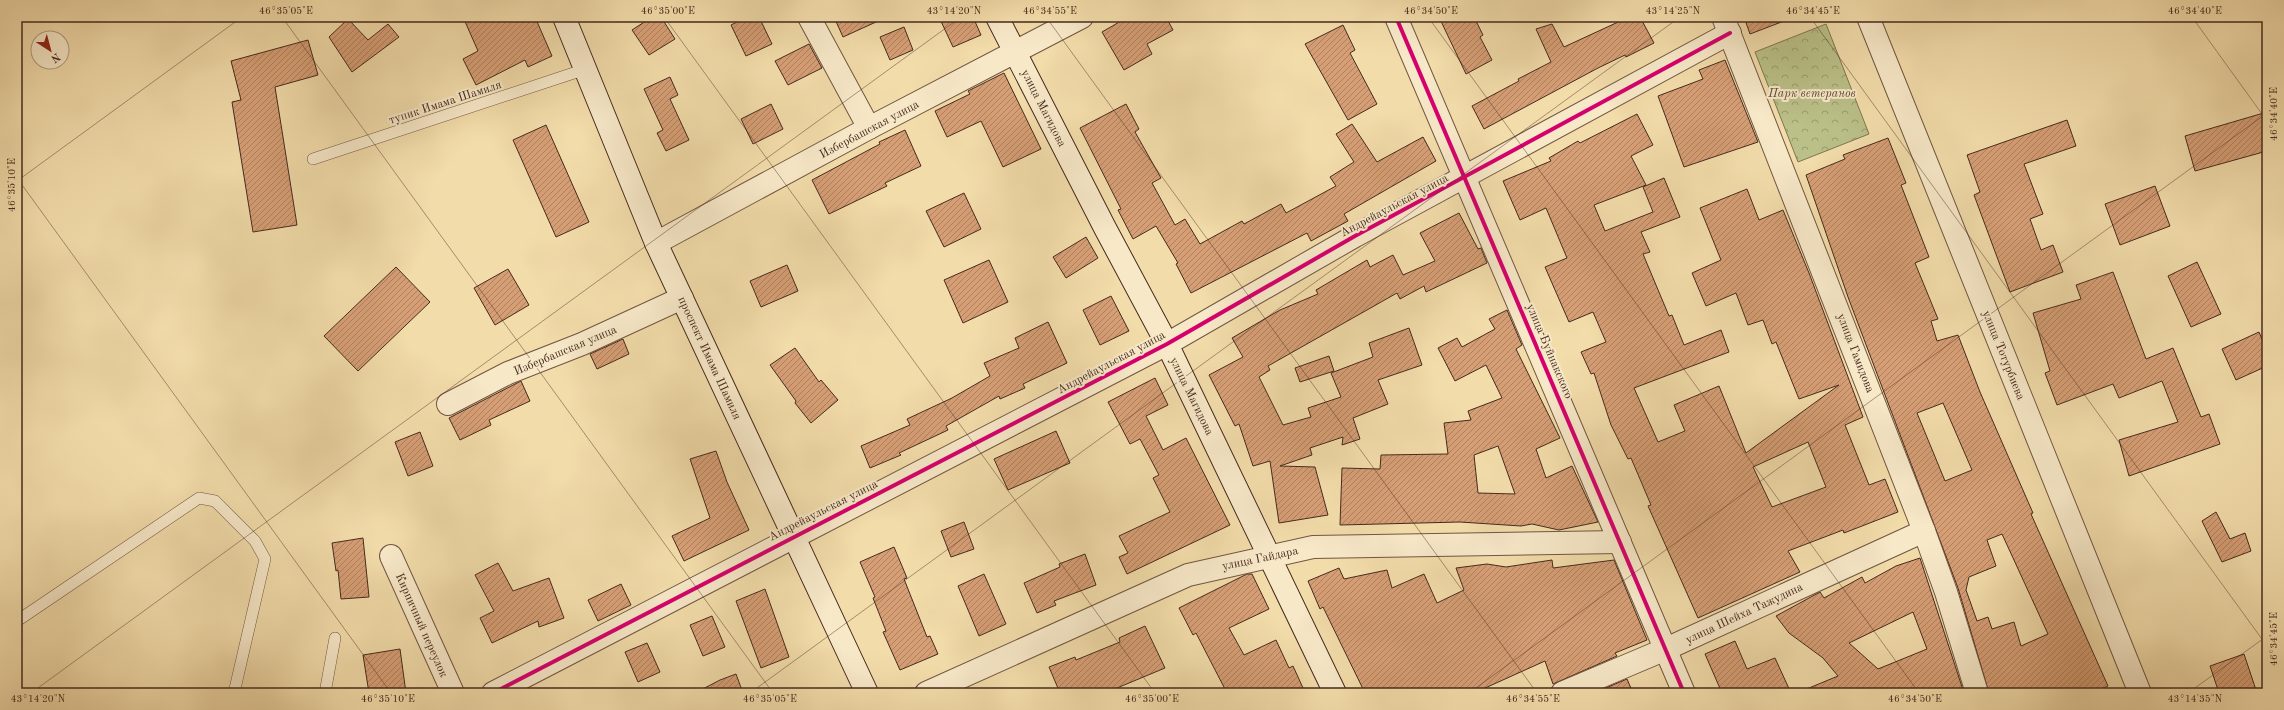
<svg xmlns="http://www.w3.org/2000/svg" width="2284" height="710" viewBox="0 0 2284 710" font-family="'Old Standard TT',serif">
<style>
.park{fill:url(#park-crowns);stroke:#807553}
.building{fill:url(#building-hatch);stroke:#462a1e;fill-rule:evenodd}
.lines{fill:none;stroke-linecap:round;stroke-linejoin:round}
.lane-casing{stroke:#715641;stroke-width:12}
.street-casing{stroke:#715641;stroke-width:24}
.secondary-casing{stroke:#462a1e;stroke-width:24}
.lane{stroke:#f7e8c8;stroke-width:11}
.street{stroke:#f7e8c8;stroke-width:22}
.secondary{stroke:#f7e8c8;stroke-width:22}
.cycleway-casing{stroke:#f7e8c8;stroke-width:6}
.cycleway{stroke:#d6006c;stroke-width:4}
.ticks{fill:none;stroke:#462a1e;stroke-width:1;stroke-opacity:0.45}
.labels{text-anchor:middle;stroke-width:4;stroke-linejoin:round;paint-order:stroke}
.park-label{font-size:12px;font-style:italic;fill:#5d4833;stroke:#f7e8c8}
.street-label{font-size:12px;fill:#462a1e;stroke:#f7e8c8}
.neatline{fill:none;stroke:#462a1e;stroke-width:1.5}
.ticks-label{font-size:10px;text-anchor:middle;fill:#462a1e}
</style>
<defs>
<pattern id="park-crowns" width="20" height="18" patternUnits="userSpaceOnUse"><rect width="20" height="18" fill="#bac088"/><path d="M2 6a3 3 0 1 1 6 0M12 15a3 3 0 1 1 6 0" fill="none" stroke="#999c6f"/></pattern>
<pattern id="building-hatch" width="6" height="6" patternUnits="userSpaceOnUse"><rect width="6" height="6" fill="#d69e75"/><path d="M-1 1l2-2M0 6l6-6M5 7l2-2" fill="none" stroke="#af815f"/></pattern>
</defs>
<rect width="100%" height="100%" fill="#f2dcaa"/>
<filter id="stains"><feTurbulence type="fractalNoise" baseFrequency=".005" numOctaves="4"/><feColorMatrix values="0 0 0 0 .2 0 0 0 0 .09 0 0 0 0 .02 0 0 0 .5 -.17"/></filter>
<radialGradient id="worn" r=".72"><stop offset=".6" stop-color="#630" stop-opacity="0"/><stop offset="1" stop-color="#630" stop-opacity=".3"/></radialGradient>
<path class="park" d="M1826 24 1869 134 1798 162 1755 52Z"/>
<g class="building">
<path d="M463 17H535L552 56 528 67 525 60 476 85 463 59 478 51Z"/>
<path d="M652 17H661L675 39 649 55 632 30Z"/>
<path d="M747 17H759L772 44 746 56 731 25Z"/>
<path d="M834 17H887L843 37Z"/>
<path d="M939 17H973L981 35 953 47Z"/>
<path d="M1128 17H1166L1173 30 1147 44 1152 54 1124 70 1102 32Z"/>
<path d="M1439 17H1474L1483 35 1480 37 1492 60 1466 74Z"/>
<path d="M1629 17H1640L1654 43 1626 57 1625 55 1598 68 1484 129 1472 106 1519 81 1518 79 1551 62 1536 29 1552 24 1564 47Z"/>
<path d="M1744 17H1792V18L1750 34Z"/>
<path d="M348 19 368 40 388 24 399 37 352 72 329 37Z"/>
<path d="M1343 25 1355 50 1350 53 1377 104 1348 120 1305 44Z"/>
<path d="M904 27 913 50 890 60 880 37Z"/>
<path d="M308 40 318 75 275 87 297 225 253 232 232 102 241 100 231 61Z"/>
<path d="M809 44 822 68 788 85 775 61Z"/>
<path d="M1725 60 1758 142 1684 167 1658 96 1703 79 1699 70Z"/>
<path d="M1004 73 1041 149 1003 167 981 121 947 137 935 111 970 94 968 91Z"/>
<path d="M670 77 678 95 670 99 689 140 666 151 657 133 663 130 644 89Z"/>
<path d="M771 104 783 129 753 144 741 119Z"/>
<path d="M1126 104 1139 129 1135 132 1161 178 1152 183 1175 225 1185 219 1200 244 1242 221 1244 224 1281 204 1286 213 1336 186 1330 177 1354 162 1336 134 1352 124 1377 162 1423 137 1436 161 1344 214 1348 221 1311 241 1307 233 1191 293 1176 264 1178 263 1156 226 1133 239 1118 210 1121 209 1080 128Z"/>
<path d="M2267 112V151L2195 171 2185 136Z"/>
<path d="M1637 114 1653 145 1631 156 1646 185 1594 205 1605 231 1653 212 1643 187 1664 178 1680 217 1641 232 1650 252 1643 254 1669 316 1672 315 1684 345 1721 330 1729 352 1634 388 1658 442 1685 431 1674 405 1719 386 1746 453 1839 385 1799 399 1776 342 1772 344 1763 320 1748 325 1736 293 1706 306 1692 273 1721 260 1700 208 1747 189 1759 220 1783 210 1809 273 1863 417 1845 425 1869 485 1885 479 1898 512 1844 533 1843 530 1788 551 1800 572 1698 618 1648 506 1651 505 1631 458 1628 459 1611 425 1594 373 1591 374 1581 352 1606 342 1593 312 1569 322 1545 267 1567 258 1546 208 1520 220 1503 181 1551 161 1549 158 1578 141 1580 143ZM1808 442 1826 487 1772 507 1753 467Z"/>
<path d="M2067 120 2076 146 2024 164 2043 214 2030 219 2041 250 2053 245 2063 272 2010 292 1974 195 1980 192 1967 155Z"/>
<path d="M546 125 589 222 556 237 513 140Z"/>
<path d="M905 130 921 166 885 183 887 186 829 214 812 180 880 144 879 142Z"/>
<path d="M1888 138 1906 183 1901 185 1929 257 1915 263 1938 319 1931 321 1937 341 1958 335 1980 392 2033 513 2031 514 2108 686 2093 693H1989L1958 588 1848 297 1806 175 1845 159 1843 155ZM1943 403 1972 470 1945 481 1917 413ZM2002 534 2048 634 2021 646 2014 622 1992 629 1988 617 1977 621 1966 590 1969 577 1996 566 1987 540Z"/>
<path d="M2155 186 2170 226 2120 245 2105 204Z"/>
<path d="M964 193 981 229 944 247 926 211Z"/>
<path d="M1459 213 1478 249 1481 248 1487 263 1426 292 1424 286 1400 299 1397 293 1268 366 1270 370 1259 377 1283 425 1311 417 1308 408 1341 397 1331 373 1373 357 1369 343 1409 328 1422 365 1378 380 1388 404 1353 418 1360 439 1342 445 1343 437 1310 448 1312 455 1280 466 1315 467 1328 515 1279 523 1270 461 1253 466 1239 424 1235 426 1209 375 1243 357 1232 338 1280 310 1318 294 1316 290 1367 260 1370 267 1393 255 1403 275 1435 261 1420 233Z"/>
<path d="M1086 237 1098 258 1066 278 1053 257Z"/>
<path d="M989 260 1008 302 963 323 944 280Z"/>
<path d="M2197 262 2221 314 2191 327 2168 276Z"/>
<path d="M787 265 798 291 761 307 750 281Z"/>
<path d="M396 267 430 302 358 371 324 336Z"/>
<path d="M508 269 529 305 495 325 474 288Z"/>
<path d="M2113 272 2146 359 2173 348 2201 417 2209 414 2220 444 2129 476 2119 440 2178 422 2162 381 2119 398 2113 384 2057 405 2045 373 2050 371 2033 313 2081 299 2076 285Z"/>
<path d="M1111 296 1129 331 1100 345 1083 310Z"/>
<path d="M1507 310 1522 345 1516 349 1560 438 1536 449 1546 478 1572 466 1598 522 1559 530 1532 524 1521 526 1460 522 1340 525 1342 468 1380 469 1381 455 1448 454 1444 423 1471 420 1468 411 1502 398 1486 365 1455 381 1438 348 1457 338 1462 347 1495 329 1489 319ZM1498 446 1515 494 1478 493 1474 455Z"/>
<path d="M1048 322 1067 363 1023 384 1025 388 1000 399 999 396 946 426 948 430 899 453 901 455 870 468 861 446 910 425 907 419 952 398 990 376 984 363 1019 348 1015 338Z"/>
<path d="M2259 332 2267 351V366L2236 380 2222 349Z"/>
<path d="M623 339 629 354 597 369 590 354Z"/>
<path d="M795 348 819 382 821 380 838 400 811 423 795 403 796 401 770 365Z"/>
<path d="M1329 356 1334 371 1300 382 1295 368Z"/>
<path d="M1155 378 1168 405 1146 416 1163 450 1186 438 1230 525 1127 574 1119 557 1128 553 1119 536 1170 512 1153 478 1159 475 1140 439 1130 444 1108 402Z"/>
<path d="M521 381 530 401 489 420 491 425 460 440 449 418Z"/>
<path d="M1056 431 1070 463 1008 490 994 459Z"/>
<path d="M420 432 433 466 408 476 395 442Z"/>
<path d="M716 451 727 482 749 530 684 561 672 536 710 518 690 459Z"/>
<path d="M2216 512 2230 539 2245 533 2251 551 2222 562 2202 521Z"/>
<path d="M964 522 974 549 951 557 941 531Z"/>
<path d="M363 538 369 597 341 599 338 570 336 571 332 543Z"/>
<path d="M894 547 907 578 904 579 927 637 930 636 938 654 900 670 883 632 886 631 873 598 875 597 860 562Z"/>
<path d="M1085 554 1096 585 1054 601 1056 605 1037 613 1024 583 1060 567 1059 564Z"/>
<path d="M1920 558 1964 693H1797L1838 676 1823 658 1789 633 1776 616 1820 592 1824 598 1862 577 1865 583 1896 566ZM1913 612 1927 649 1878 669 1849 643Z"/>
<path d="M1552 560 1553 568 1614 560 1647 640 1615 653 1617 656 1553 684 1545 661 1474 693H1365L1323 607 1320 609 1308 581 1339 568 1344 579 1387 570 1392 588 1424 574 1437 603 1464 590 1456 568 1487 564 1506 567Z"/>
<path d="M498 563 513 591 549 578 564 618 539 627 538 621 492 643 480 618 494 611 475 575Z"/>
<path d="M984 574 1006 624 979 636 958 586Z"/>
<path d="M1247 574H1252L1269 609 1229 628 1244 655 1276 640 1289 668 1293 666 1303 688 1291 693H1227L1196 633 1193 635 1179 608Z"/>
<path d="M621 584 631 605 598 621 588 600Z"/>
<path d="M765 589 789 657 761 668 736 601Z"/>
<path d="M712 616 725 647 703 656 690 625Z"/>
<path d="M1145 626 1165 668 1105 693H1060L1049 667 1075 657 1076 660 1120 642 1119 638Z"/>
<path d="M1735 641 1747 669 1775 658 1791 693H1722L1705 654Z"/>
<path d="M647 643 660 672 638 682 625 652Z"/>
<path d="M400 649 406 693H369L363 655Z"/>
<path d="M2244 654 2257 693H2219L2210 666Z"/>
<path d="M736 674 743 693H695L720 680Z"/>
<path d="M1627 679 1633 693H1594Z"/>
</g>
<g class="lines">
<defs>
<g id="lane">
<path d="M313 159 586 69"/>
<path d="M17 621 199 498 215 501 255 541 265 559 234 693"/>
<path d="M325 693 335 638"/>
</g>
<g id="street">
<path d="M809 17 869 128"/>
<path d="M1396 17 1684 693"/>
<path d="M1723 17 1924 531 1946 592 1977 693"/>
<path d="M1868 17 2140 693"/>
<path d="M656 243 869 128 1082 17"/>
<path d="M448 404 508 373 582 344 682 298"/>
<path d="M391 556 453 693"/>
<path d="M493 693 1167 344 1355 236 1730 33"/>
<path d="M926 693 1188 575 1313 547 1620 542"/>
<path d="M1562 693 1666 649 1924 531"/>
</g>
<g id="secondary">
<path d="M564 17 656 243 867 693"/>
<path d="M997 17 1105 228 1167 344 1335 693"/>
</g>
</defs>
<use href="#lane" class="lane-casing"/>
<use href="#street" class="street-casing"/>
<use href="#secondary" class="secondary-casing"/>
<use href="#lane" class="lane"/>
<use href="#street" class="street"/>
<use href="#secondary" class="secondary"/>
<defs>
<g id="cycleway">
<path d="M1396 17 1684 693"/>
<path d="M493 693 1167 344 1355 236 1730 33"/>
</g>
</defs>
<use href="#cycleway" class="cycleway-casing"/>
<use href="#cycleway" class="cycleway"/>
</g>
<path class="ticks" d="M282 17 773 693M664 17 1155 693M1046 17 1537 693M1428 17 1919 693M1810 17 2267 646M2192 17 2267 121M17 178 391 693M17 181 242 17M31 693 961 17M750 693 1680 17M1469 693 2267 113M2188 693 2267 636"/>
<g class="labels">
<g class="park-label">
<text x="1812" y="97">Парк ветеранов</text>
</g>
<g class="street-label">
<text transform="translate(445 102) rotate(-18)" y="4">тупик Имама Шамиля</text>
<text transform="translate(1044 108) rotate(63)" y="4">улица Магидова</text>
<text transform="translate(869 129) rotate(-28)" y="4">Избербашская улица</text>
<text transform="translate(1394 205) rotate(-28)" y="4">Андрейаульская улица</text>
<text transform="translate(565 350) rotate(-23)" y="4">Избербашская улица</text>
<text transform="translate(1550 351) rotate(67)" y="4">улица Буйнакского</text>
<text transform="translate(1856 353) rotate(69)" y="4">улица Гамидова</text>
<text transform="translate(2004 355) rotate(68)" y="4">улица Тотурбиева</text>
<text transform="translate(710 358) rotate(65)" y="4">проспект Имама Шамиля</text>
<text transform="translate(1111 362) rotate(-28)" y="4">Андрейаульская улица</text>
<text transform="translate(1192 396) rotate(64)" y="4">улица Магидова</text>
<text transform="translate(823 510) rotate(-27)" y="4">Андрейаульская улица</text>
<text transform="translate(1260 558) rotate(-12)" y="4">улица Гайдара</text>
<text transform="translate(1744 613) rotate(-25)" y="4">улица Шейха Тажудина</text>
<text transform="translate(422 625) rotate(66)" y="4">Кирпичный переулок</text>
</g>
</g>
<rect width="2284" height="710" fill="none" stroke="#f2dcaa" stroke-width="44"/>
<g transform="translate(50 50) rotate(144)"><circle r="19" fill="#f7e8c8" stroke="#b09c84"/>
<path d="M0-3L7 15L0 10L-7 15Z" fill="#8f2418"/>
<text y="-6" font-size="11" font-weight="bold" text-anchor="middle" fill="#462a1e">N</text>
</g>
<rect x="22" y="22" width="2240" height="666" class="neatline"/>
<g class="ticks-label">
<text x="286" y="14">46°35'05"E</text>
<text x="668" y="14">46°35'00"E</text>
<text x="954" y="14">43°14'20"N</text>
<text x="1050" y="14">46°34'55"E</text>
<text x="1431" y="14">46°34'50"E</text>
<text x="1673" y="14">43°14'25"N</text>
<text x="1813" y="14">46°34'45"E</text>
<text x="2195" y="14">46°34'40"E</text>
<text transform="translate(2273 114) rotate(-90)" y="4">46°34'40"E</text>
<text transform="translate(11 185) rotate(-90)" y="4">46°35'10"E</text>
<text transform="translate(2273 639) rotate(-90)" y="4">46°34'45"E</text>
<text x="38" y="702">43°14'20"N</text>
<text x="388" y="702">46°35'10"E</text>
<text x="770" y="702">46°35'05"E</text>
<text x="1152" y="702">46°35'00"E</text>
<text x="1533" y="702">46°34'55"E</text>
<text x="1915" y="702">46°34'50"E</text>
<text x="2195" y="702">43°14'35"N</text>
</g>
<rect width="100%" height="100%" filter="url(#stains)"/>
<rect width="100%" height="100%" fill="url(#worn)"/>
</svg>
